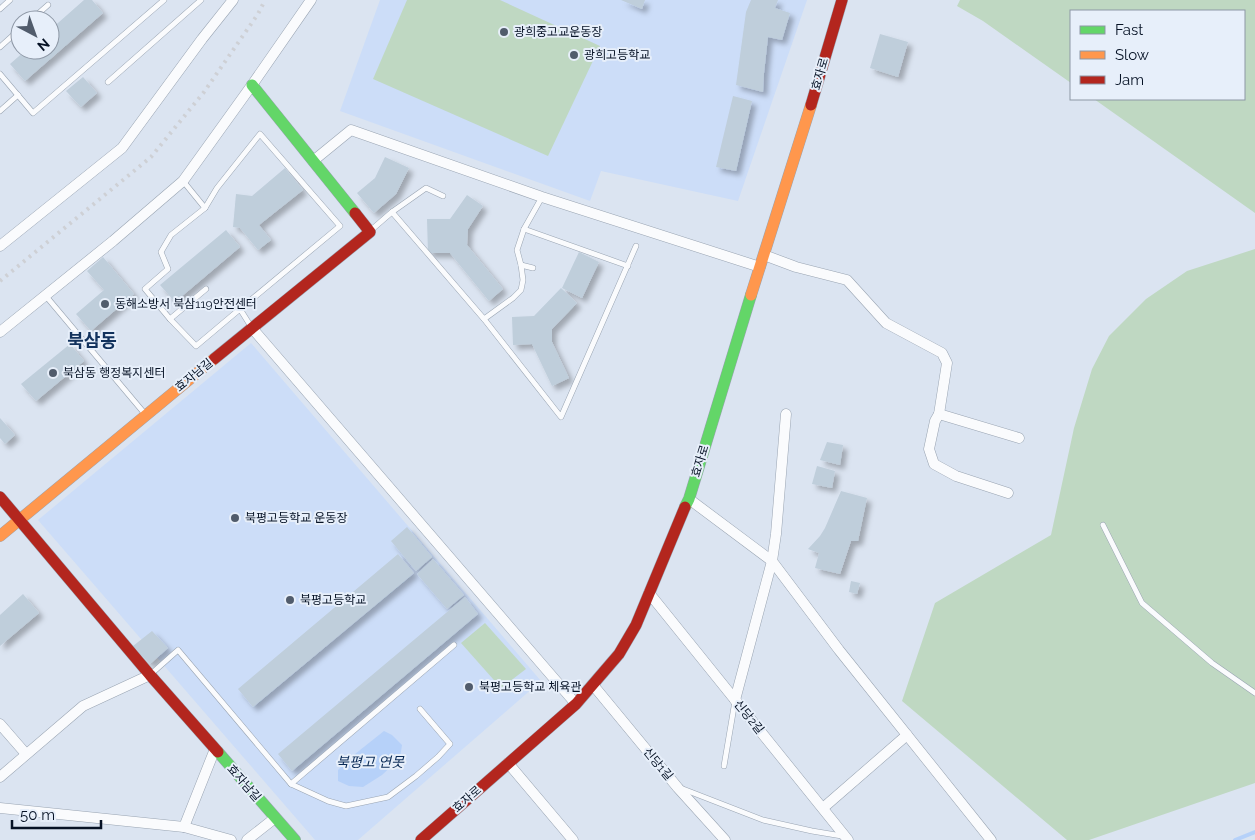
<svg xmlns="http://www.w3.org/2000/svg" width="1255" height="840" viewBox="0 0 1255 840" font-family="Raleway,'Noto Sans KR',sans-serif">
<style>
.built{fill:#ccddf8}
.green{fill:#bfd8c2}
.water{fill:#b6d1f9}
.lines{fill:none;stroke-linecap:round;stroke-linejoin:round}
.stream{stroke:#b6d1f9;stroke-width:4}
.building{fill:#bfcedb;filter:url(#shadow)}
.lane-casing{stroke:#99a4b2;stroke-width:6}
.street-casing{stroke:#99a4b2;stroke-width:11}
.fast-casing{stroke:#99a4b2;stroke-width:12}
.slow-casing{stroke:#99a4b2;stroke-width:12}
.jam-casing{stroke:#99a4b2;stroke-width:12}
.lane{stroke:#fafbfd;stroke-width:5}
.street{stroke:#fafbfd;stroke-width:10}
.fast{stroke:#63d668;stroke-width:11}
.slow{stroke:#ff974d;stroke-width:11}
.jam{stroke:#b3261e;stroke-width:11}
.rail{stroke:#ced0d5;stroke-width:4;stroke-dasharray:2.5 5;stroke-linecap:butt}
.poi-dot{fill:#515c6c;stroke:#e7effa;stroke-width:2}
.labels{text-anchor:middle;stroke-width:4;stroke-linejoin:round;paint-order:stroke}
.poi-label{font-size:12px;fill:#061225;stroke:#e7effa;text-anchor:start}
.street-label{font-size:12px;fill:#061225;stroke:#e7effa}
.water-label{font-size:14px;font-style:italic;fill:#092a56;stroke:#e7effa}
.district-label{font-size:18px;font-weight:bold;fill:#12325d;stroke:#e7effa}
</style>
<defs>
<filter id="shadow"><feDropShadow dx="4.5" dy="4.5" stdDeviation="2.5" flood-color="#0004"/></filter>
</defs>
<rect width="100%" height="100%" fill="#dbe4f1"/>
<g class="built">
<path d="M380 0H807L738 201 601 171 590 201 340 111Z"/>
<path d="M251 343 541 681 358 840H315L38 520Z"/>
</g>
<g class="green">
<path d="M407 0H500L600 46 548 156 373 79Z"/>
<path d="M960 0H1255V213L1094 99H1244V11H1071V83L983 21 957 6Z"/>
<path d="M1255 249V783L1089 840H1067L902 701 935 603 1051 535 1074 428 1092 369 1109 336 1146 299 1187 271Z"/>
<path d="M485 623 526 669 501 688 461 643Z"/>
</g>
<path class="water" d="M384 731 392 735 402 745 400 758 382 775 363 787 349 786 338 781V770L350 758Z"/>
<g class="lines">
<path class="stream" d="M1235 840 1255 832"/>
</g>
<g class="building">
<path d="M84 0H92L103 13 25 81 10 64 26 50H50V30Z"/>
<path d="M621 0H645L642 9Z"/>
<path d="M751 0H778L775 8 790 13 782 40 768 37 764 73 763 92 736 85 746 12Z"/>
<path d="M880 34 908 42 898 77 870 68Z"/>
<path d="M83 77 97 93 81 107 66 91Z"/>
<path d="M733 96 752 101 736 171 716 167Z"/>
<path d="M385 157 409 168 396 194 374 213 357 193 375 178Z"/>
<path d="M285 168 303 190 259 225 271 240 258 250 240 228 233 227 236 194 252 196Z"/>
<path d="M467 195 483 206 468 229 467 245 503 289 489 301 450 253H428L427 219H450Z"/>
<path d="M226 230 240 247 175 302 160 285Z"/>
<path d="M579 252 599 262 582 298 562 288Z"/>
<path d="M103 257 134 294 91 331 76 314 104 290 87 271Z"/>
<path d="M561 288 577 303 552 329V342L569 378 552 386 532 344 513 345 512 317 534 316Z"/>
<path d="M70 344 84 361 36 401 21 384Z"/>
<path d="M0 418 15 435 5 444 0 438Z"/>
<path d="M827 442 843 445 840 465 820 460Z"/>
<path d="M817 466 835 471 832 488 812 484Z"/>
<path d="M841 491 867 498 858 541H851L840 574 815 568 819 553 808 549 820 536 825 528Z"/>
<path d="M407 527 432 557 416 571 391 541Z"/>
<path d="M398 554 414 573 253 707 238 689Z"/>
<path d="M433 559 464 595 447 609 417 574Z"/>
<path d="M851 581 860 583 857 594 849 592Z"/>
<path d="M23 594 39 613 0 646V615Z"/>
<path d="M465 597 478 614 292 771 278 754Z"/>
<path d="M152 631 168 648 150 664 133 646Z"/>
</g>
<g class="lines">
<defs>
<g id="lane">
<path d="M0 9 10 0"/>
<path d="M31 20 48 5"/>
<path d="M0 47 20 29"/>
<path d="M0 74 33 113 164 0"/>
<path d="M108 82 201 0"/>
<path d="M0 111 18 95"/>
<path d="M183 181 205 208"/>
<path d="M542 197 524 229 628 266"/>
<path d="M392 212 484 319 561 417 636 246"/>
<path d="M370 231 392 212 426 188 443 196"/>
<path d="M521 265 533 268"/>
<path d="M45 295 145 414"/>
<path d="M240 309 196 346 170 319 145 289 168 269 161 252 171 235 205 208 217 188 260 134 340 226 240 309 250 325"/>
<path d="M170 319 206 289"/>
<path d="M484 319 513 298 521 290 523 280 521 265 517 250 524 229"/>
<path d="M1103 525 1142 603 1212 663 1255 693"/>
<path d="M151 674 178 650 291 784 328 801 346 806 388 797 416 776 438 757 450 744 420 709"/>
<path d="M724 766 735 701"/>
<path d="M291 784 454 645"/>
<path d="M683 789 763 820 812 831 842 836"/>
</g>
<g id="street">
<path d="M313 161 351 130 542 197 760 267"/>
<path d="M0 246 122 148 202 39 233 0"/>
<path d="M764 255 796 267 847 280 886 323 942 353 947 363 939 414 935 421 929 449 934 464 956 476 1008 493"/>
<path d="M252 328 576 704"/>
<path d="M0 332 113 241 183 181 252 85 311 0"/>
<path d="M786 414 776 534 772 561 839 650 991 840"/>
<path d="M939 414 1019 438"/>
<path d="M689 499 772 561 735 700"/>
<path d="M649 593 848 840"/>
<path d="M593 685 678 788 725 840"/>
<path d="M0 724 26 754"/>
<path d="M508 763 573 840"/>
<path d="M0 777 83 706 150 675"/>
<path d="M0 808 184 827 215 749"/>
<path d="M823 808 907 735"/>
<path d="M184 827 231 840"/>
<path d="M247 840 275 818"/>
</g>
<g id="fast">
<path d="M252 85 355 213"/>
<path d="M685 507 689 499 751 295"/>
<path d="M218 752 295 840"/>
</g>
<g id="slow">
<path d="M751 295 811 105"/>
<path d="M0 536 214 359"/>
</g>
<g id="jam">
<path d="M811 105 842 0"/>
<path d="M214 359 370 232 355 213"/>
<path d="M0 497 150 675 218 752"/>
<path d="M421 840 576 704 619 654 636 625 685 507"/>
</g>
</defs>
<use href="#lane" class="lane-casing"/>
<use href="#street" class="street-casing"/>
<use href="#fast" class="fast-casing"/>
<use href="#slow" class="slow-casing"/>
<use href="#jam" class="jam-casing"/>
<use href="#lane" class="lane"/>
<use href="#street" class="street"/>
<use href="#fast" class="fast"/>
<use href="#slow" class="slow"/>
<use href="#jam" class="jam"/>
<path class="rail" d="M0 281 151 157 204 92 258 14 265 0"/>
</g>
<g class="poi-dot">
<circle cx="504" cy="32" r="5"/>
<circle cx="574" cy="55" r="5"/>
<circle cx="105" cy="304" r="5"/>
<circle cx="53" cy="373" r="5"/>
<circle cx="235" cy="518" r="5"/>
<circle cx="290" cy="600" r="5"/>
<circle cx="469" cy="687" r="5"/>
</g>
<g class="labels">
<g class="poi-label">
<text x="514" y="36">광희중고교운동장</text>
<text x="584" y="59">광희고등학교</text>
<text x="115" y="308">동해소방서 북삼119안전센터</text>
<text x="63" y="377">북삼동 행정복지센터</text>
<text x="245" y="522">북평고등학교 운동장</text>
<text x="300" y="604">북평고등학교</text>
<text x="479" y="691">북평고등학교 체육관</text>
</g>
<g class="street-label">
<text transform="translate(820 74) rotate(-74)" y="4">효자로</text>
<text transform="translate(194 375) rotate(-39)" y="4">효자남길</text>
<text transform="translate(700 461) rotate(-73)" y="4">효자로</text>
<text transform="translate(749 717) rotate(51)" y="4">신당2길</text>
<text transform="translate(658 764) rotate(50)" y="4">신당1길</text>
<text transform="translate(244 783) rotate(49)" y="4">효자남길</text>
<text transform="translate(467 799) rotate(-41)" y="4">효자로</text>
</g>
<g class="water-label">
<text x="370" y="767">북평고 연못</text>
</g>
<g class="district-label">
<text x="92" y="347">북삼동</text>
</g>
</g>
<rect x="1070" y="10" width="175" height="90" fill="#e7effa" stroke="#8d97a5"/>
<rect x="1080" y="26" width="25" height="8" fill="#63d668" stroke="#8d97a5"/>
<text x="1115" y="35" font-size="15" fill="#061225">Fast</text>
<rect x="1080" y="51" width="25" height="8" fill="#ff974d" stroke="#8d97a5"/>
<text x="1115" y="60" font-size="15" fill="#061225">Slow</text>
<rect x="1080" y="76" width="25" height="8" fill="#b3261e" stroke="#8d97a5"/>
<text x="1115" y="85" font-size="15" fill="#061225">Jam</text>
<g transform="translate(35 35) rotate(139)"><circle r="24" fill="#e7effa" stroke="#8d97a5"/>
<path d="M0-4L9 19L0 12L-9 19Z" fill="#515c6c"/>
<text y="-8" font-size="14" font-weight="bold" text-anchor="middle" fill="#061225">N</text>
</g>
<path d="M12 820v8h89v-8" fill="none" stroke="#061225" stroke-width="2.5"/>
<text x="20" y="820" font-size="15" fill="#061225" stroke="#e7effa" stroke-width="4" paint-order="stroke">50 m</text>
</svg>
